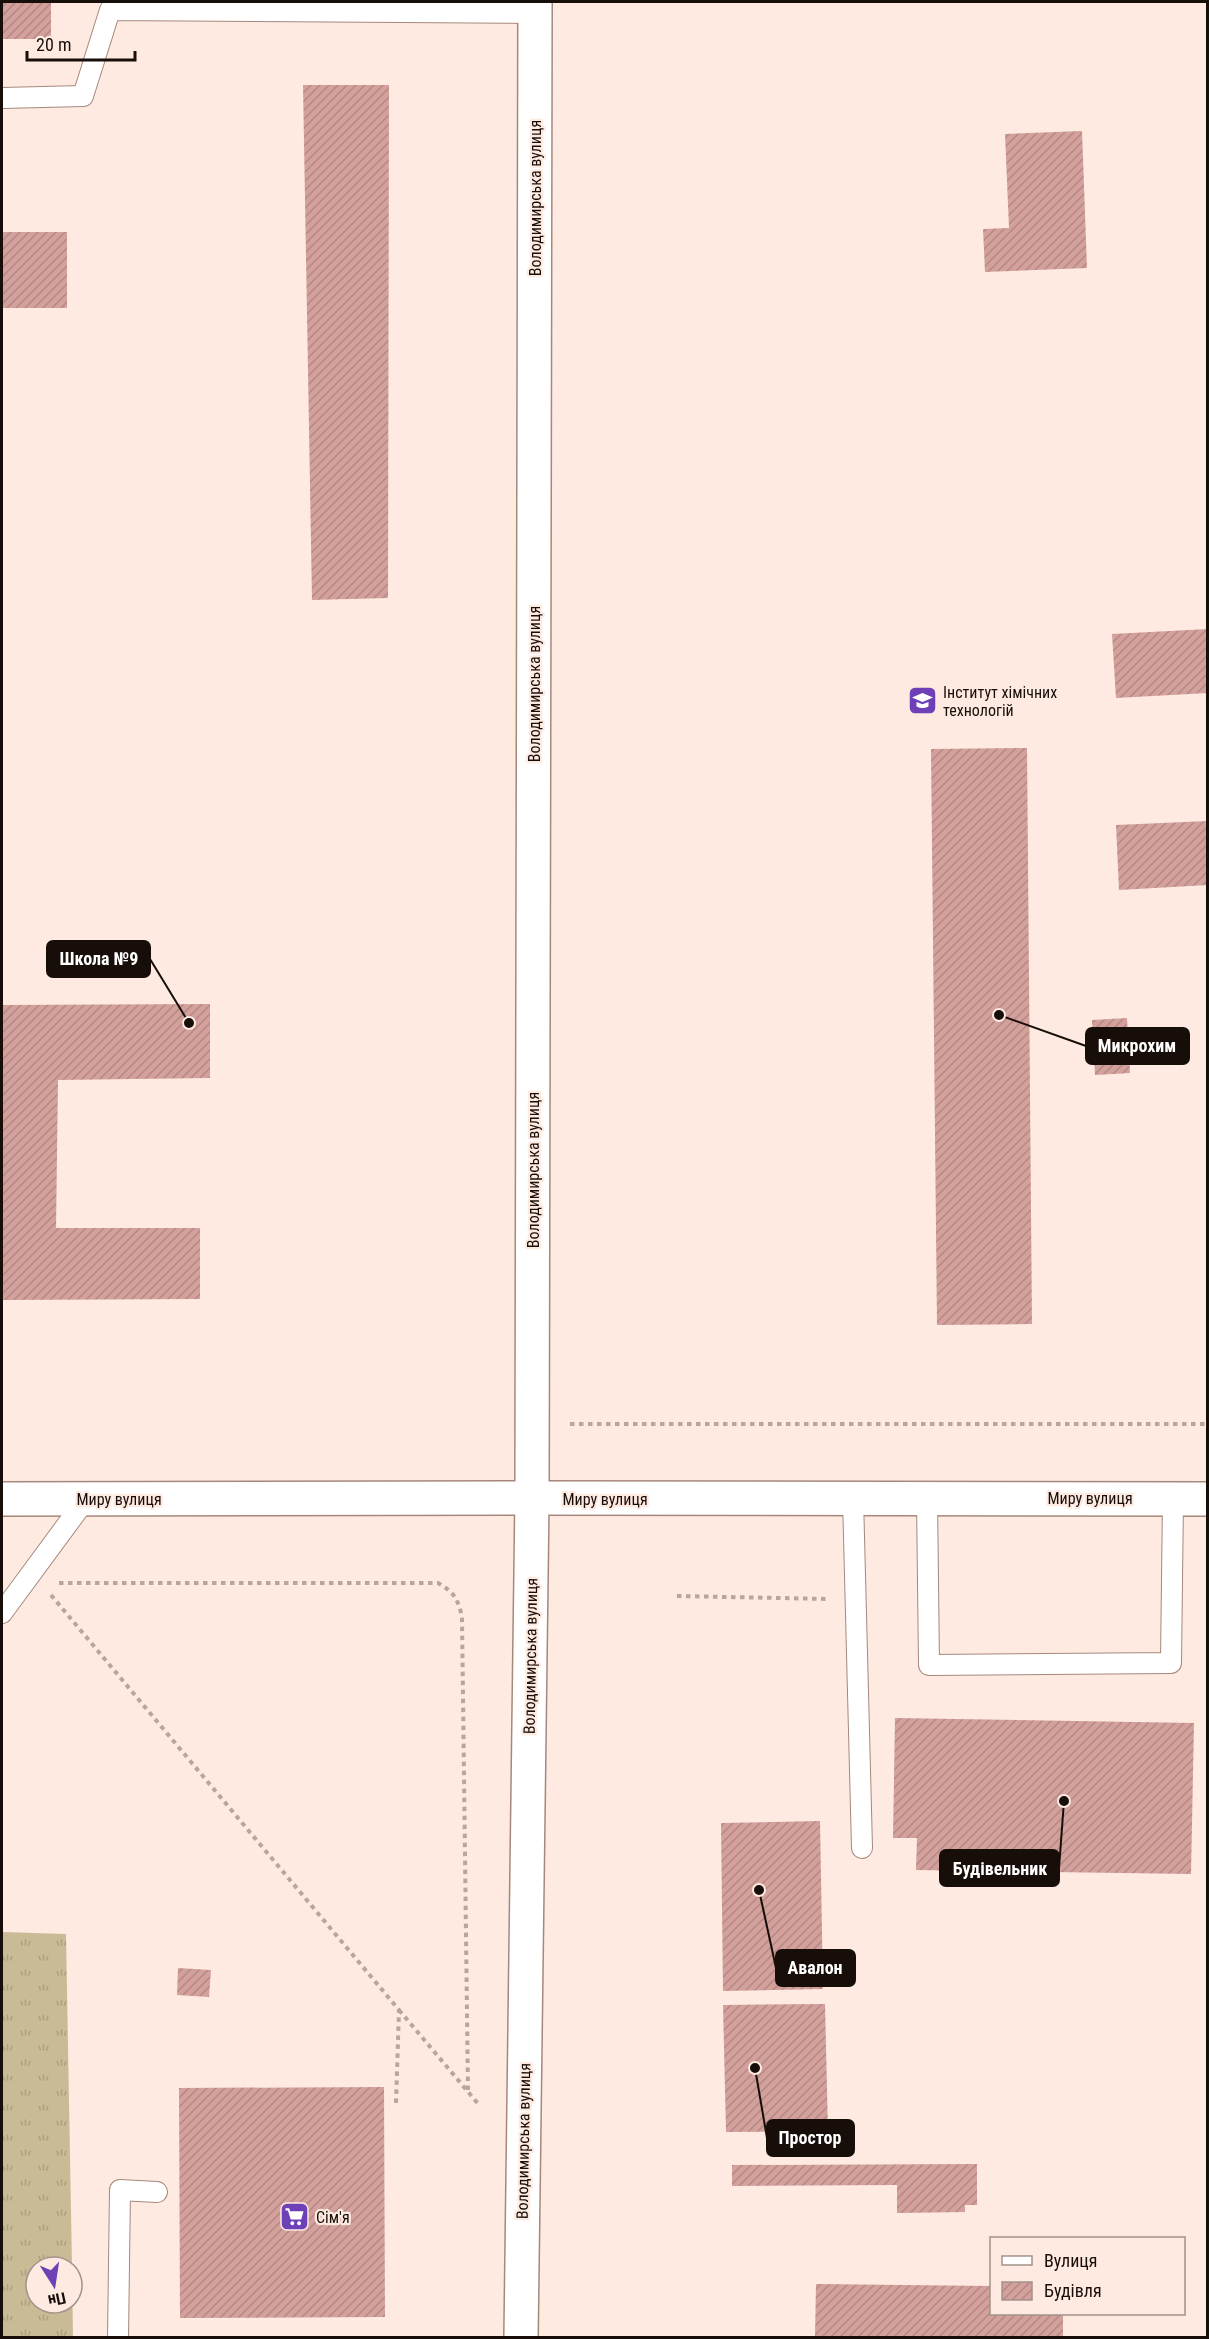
<svg xmlns="http://www.w3.org/2000/svg" width="1209" height="2339" viewBox="0 0 1209 2339" font-family="'Roboto Condensed',sans-serif">
<style>
.grass{fill:url(#grass-tufts)}
.building{fill:url(#building-hatch)}
.lines{fill:none;stroke-linecap:round;stroke-linejoin:round}
.service-casing{stroke:#a6887b;stroke-width:22}
.minor-casing{stroke:#a6887b;stroke-width:36}
.tertiary-casing{stroke:#a6887b;stroke-width:36}
.path{stroke:#b7a69e;stroke-width:4;stroke-dasharray:4.5 4.5;stroke-linecap:butt}
.service{stroke:#fff;stroke-width:20}
.minor{stroke:#fff;stroke-width:33}
.tertiary{stroke:#fff;stroke-width:33}
.labels{text-anchor:middle;stroke-width:4.5;stroke-linejoin:round;paint-order:stroke}
.street-label{font-size:16px;fill:#180e09;stroke:#feeae1}
.poi-label{font-size:16px;fill:#180e09;stroke:#feeae1;text-anchor:start}
.leader{fill:none;stroke:#180e09;stroke-width:2}
.callout-dot{fill:#180e09;stroke:#feeae1;stroke-width:2}
.callout{fill:#180e09;stroke:#180e09;stroke-width:2}
.callout-label{font-size:18px;text-anchor:middle;font-weight:bold;fill:#fff}
</style>
<defs>
<pattern id="grass-tufts" width="24" height="20" patternUnits="userSpaceOnUse" patternTransform="scale(1.5)"><rect width="24" height="20" fill="#c9bb96"/><path d="M3 7l-1-3M5 7V3M7 7l1-3M15 17l-1-3M17 17v-4M19 17l1-3" fill="none" stroke="#aca080"/></pattern>
<pattern id="building-hatch" width="6" height="6" patternUnits="userSpaceOnUse" patternTransform="scale(1.5)"><rect width="6" height="6" fill="#d3a09c"/><path d="M-1 1l2-2M0 6l6-6M5 7l2-2" fill="none" stroke="#b48985"/></pattern>
</defs>
<rect width="100%" height="100%" fill="#feeae1"/>
<path class="grass" d="M2 1932 66 1934 72 2267H36V2303H72V2270L73 2337H2Z"/>
<g class="building">
<rect x="2" y="2" width="49" height="37"/>
<path d="M303 85H389L388 598 312 600Z"/>
<path d="M1082 131 1087 268 985 272 983 229 1009 228 1005 134Z"/>
<rect x="2" y="232" width="65" height="76"/>
<path d="M1208 629V693L1116 698 1112 634Z"/>
<path d="M1027 748 1032 1324 937 1325 931 749Z"/>
<path d="M1208 821V885L1119 890 1116 825Z"/>
<path d="M210 1004V1078L58 1080 56 1228H200V1299L2 1300V1005Z"/>
<path d="M1127 1018 1130 1073 1095 1075 1092 1020Z"/>
<path d="M895 1718 1194 1723 1191 1874 916 1870 917 1838H893Z"/>
<path d="M820 1821 823 1989 723 1991 721 1823Z"/>
<path d="M178 1968 211 1970 209 1997 177 1995Z"/>
<path d="M825 2004 828 2131 726 2132 723 2005Z"/>
<path d="M384 2087 385 2317 180 2318 179 2088Z"/>
<path d="M977 2164V2205H965V2212L897 2213V2185L732 2186V2165Z"/>
<path d="M816 2284 992 2286V2314H1063V2338H815Z"/>
</g>
<g class="lines">
<defs>
<g id="service">
<path d="M2 98 83 96 110 10 535 13"/>
<path d="M853 1498 862 1848"/>
<path d="M927 1498 929 1665 1171 1663 1173 1499"/>
<path d="M2 1613 86 1499"/>
<path d="M118 2338 120 2190 157 2192"/>
</g>
<path id="minor" d="M532 1498 1208 1499"/>
<g id="tertiary">
<path d="M2 1499 532 1498"/>
<path d="M521 2338 532 1498 535 2"/>
</g>
</defs>
<use href="#service" class="service-casing"/>
<use href="#minor" class="minor-casing"/>
<use href="#tertiary" class="tertiary-casing"/>
<g class="path">
<path d="M570 1424H1208"/>
<path d="M59 1583H438C454 1592 458 1599 462 1617L468 2092"/>
<path d="M51 1595 399 2010 396 2103"/>
<path d="M677 1596 830 1599"/>
<path d="M399 2010 480 2106"/>
</g>
<use href="#service" class="service"/>
<use href="#minor" class="minor"/>
<use href="#tertiary" class="tertiary"/>
</g>
<defs>
<symbol id="university-square" viewBox="-11 -11 22 22"><rect x="-9" y="-9" width="18" height="18" rx="4" fill="#6e40b7" stroke="#feeae1"/><path d="M0-5L7-2L0 1L-7-2ZM-4 1L0 2.5L4 1V4Q0 6-4 4Z" fill="#fff"/></symbol>
<symbol id="supermarket-square" viewBox="-11 -11 22 22"><rect x="-9" y="-9" width="18" height="18" rx="4" fill="#6e40b7" stroke="#feeae1"/><path d="M-6-5.5h2.5l.6 2H6L4.5 2H-2.5L-4.4-4H-6ZM-1.5 3.2a1.3 1.3 0 1 0 .1 0ZM3 3.2a1.3 1.3 0 1 0 .1 0Z" fill="#fff"/></symbol>
</defs>
<g fill-rule="evenodd">
<use href="#university-square" x="906" y="684" width="33" height="33"/>
<use href="#supermarket-square" x="278" y="2200" width="33" height="33"/>
</g>
<g class="labels">
<g class="street-label">
<text transform="translate(535 198) rotate(-90)" y="6">Володимирська вулиця</text>
<text transform="translate(534 684) rotate(-90)" y="6">Володимирська вулиця</text>
<text transform="translate(533 1170) rotate(-90)" y="6">Володимирська вулиця</text>
<text x="1090" y="1504">Миру вулиця</text>
<text x="119" y="1505">Миру вулиця</text>
<text x="605" y="1505">Миру вулиця</text>
<text transform="translate(530 1656) rotate(-89)" y="6">Володимирська вулиця</text>
<text transform="translate(523 2141) rotate(-89)" y="6">Володимирська вулиця</text>
</g>
<g class="poi-label">
<text x="943" y="698">Інститут хімічних<tspan x="943" dy="18">технологій</tspan></text>
<text x="316" y="2223">Сім'я</text>
</g>
</g>
<path class="leader" d="M189 1023L150 959M999 1015L1086 1046M1064 1801L1059 1868M759 1890L776 1968M755 2068L767 2138"/>
<g class="callout-dot">
<circle cx="189" cy="1023" r="6"/>
<circle cx="999" cy="1015" r="6"/>
<circle cx="1064" cy="1801" r="6"/>
<circle cx="759" cy="1890" r="6"/>
<circle cx="755" cy="2068" r="6"/>
</g>
<g class="callout">
<rect x="47" y="941" width="103" height="36" rx="6"/>
<rect x="1086" y="1028" width="103" height="36" rx="6"/>
<rect x="940" y="1850" width="119" height="36" rx="6"/>
<rect x="776" y="1950" width="79" height="36" rx="6"/>
<rect x="767" y="2120" width="87" height="36" rx="6"/>
</g>
<g class="callout-label">
<text x="99" y="965">Школа №9</text>
<text x="1137" y="1052">Микрохим</text>
<text x="1000" y="1875">Будівельник</text>
<text x="815" y="1974">Авалон</text>
<text x="810" y="2144">Простор</text>
</g>
<rect width="1209" height="2339" fill="none" stroke="#180e09" stroke-width="6"/>
<rect x="990" y="2237" width="195" height="78" fill="#feeae1" stroke="#a2928b" stroke-width="1.5"/>
<rect x="1002" y="2256" width="30" height="9" fill="#ffffff" stroke="#a2928b" stroke-width="1.5"/>
<text x="1044" y="2267" font-size="18" fill="#180e09">Вулиця</text>
<rect x="1002" y="2282" width="30" height="18" fill="url(#building-hatch)" stroke="#a2928b" stroke-width="1.5"/>
<text x="1044" y="2297" font-size="18" fill="#180e09">Будівля</text>
<g transform="translate(54 2285) rotate(168)"><circle r="28" fill="#feeae1" stroke="#a2928b" stroke-width="1.5"/>
<path d="M0-4.5L10 22L0 15L-10 22Z" fill="#6e40b7"/>
<text y="-9" font-size="16" font-weight="bold" text-anchor="middle" fill="#180e09">Пн</text>
</g>
<path d="M27 51v9h108v-9" fill="none" stroke="#180e09" stroke-width="3"/>
<text x="36" y="51" font-size="18" fill="#180e09" stroke="#feeae1" stroke-width="4.5" paint-order="stroke">20 m</text>
</svg>
